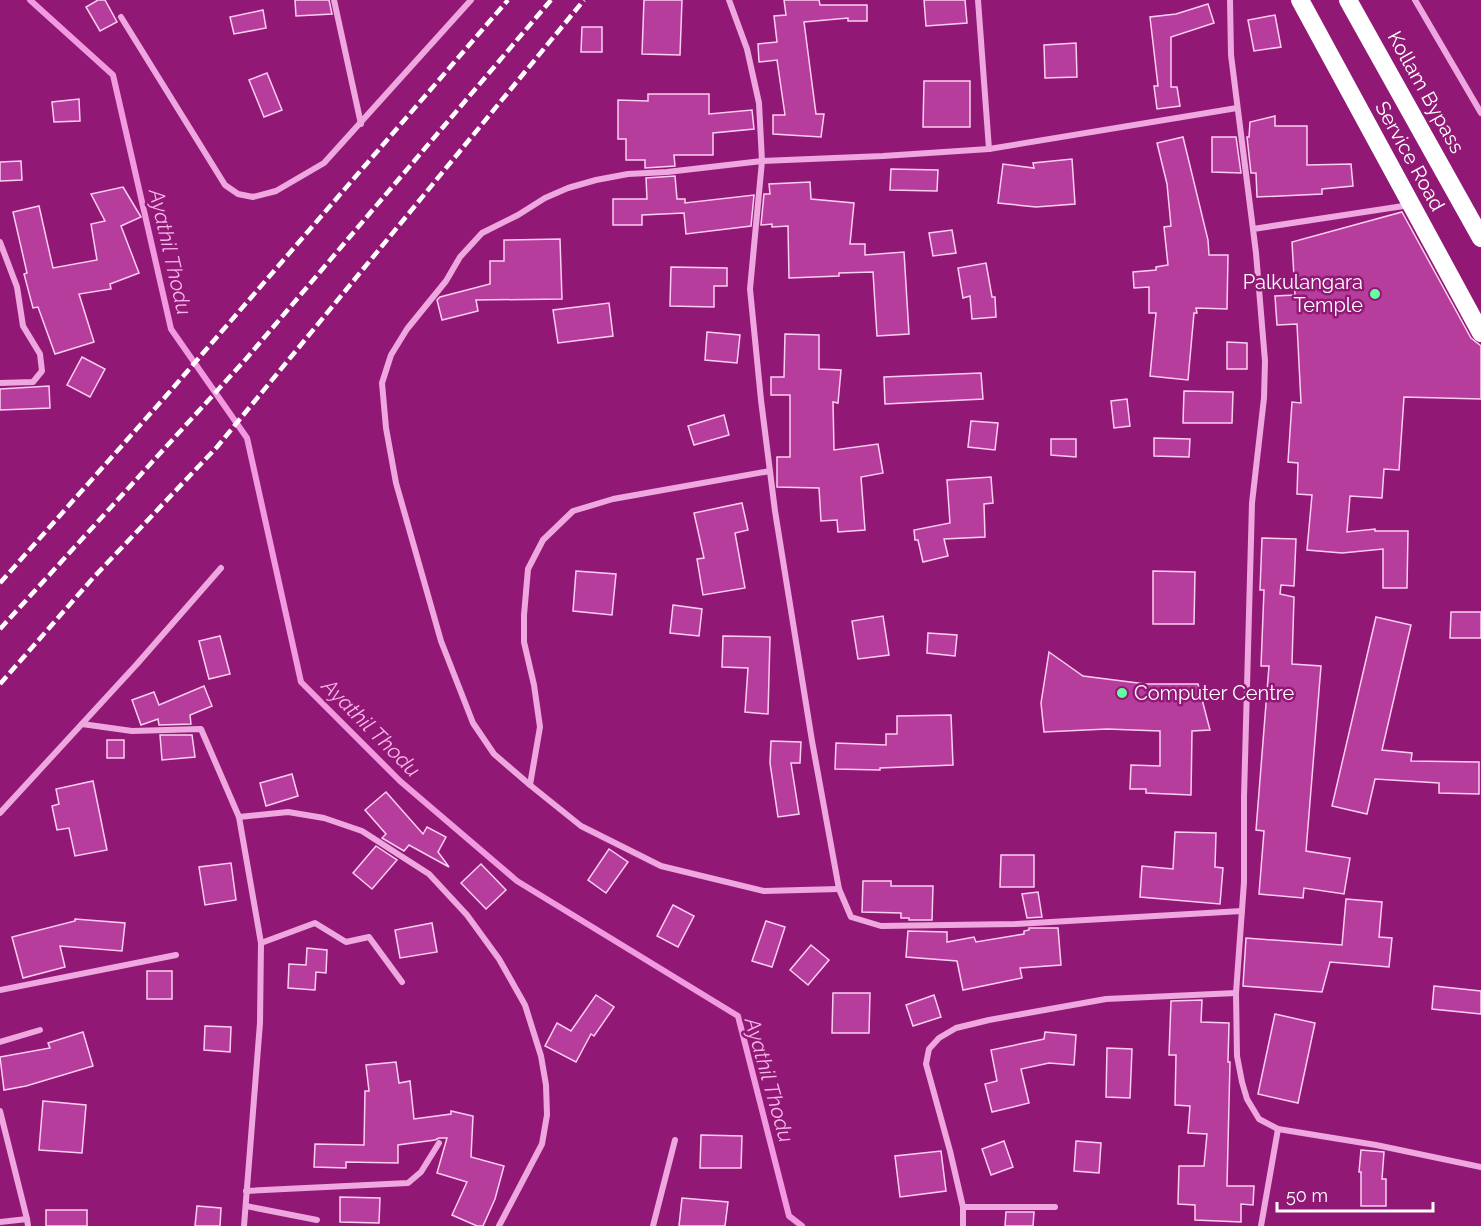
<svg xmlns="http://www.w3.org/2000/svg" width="1481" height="1226" viewBox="0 0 1481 1226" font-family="Raleway,sans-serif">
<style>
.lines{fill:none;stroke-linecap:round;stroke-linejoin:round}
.stream{stroke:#f19ae0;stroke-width:6}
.building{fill:#b73d9c;stroke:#fbcef1;stroke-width:1.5}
.street{stroke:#efa7e0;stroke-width:6}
.highway{stroke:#fff;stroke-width:18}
.rail{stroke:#fff;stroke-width:4.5;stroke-dasharray:10 4.5;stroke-linecap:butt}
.poi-dot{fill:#65ffa0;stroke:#911975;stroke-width:2}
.labels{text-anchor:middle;stroke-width:5;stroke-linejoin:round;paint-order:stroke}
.street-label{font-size:20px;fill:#fff;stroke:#911975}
.poi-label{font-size:20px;fill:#fff;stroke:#911975;text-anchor:end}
.water-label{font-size:21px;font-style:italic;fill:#f6b3e8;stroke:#911975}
</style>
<rect width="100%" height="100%" fill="#911975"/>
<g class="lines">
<path class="stream" d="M30 0 113 75 171 329 247 438 301 682 400 781 517 881 738 1016 789 1216 802 1226"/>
</g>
<g class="building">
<path d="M98 0H105L117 22 100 31 86 7Z"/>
<path d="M295 0H329L332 14 296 16Z"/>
<path d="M644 0H682L680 55 642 54Z"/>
<path d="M784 0H819L820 5H867V21H848V18L804 22 816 114H824L821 137 773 134V115H785L777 60 759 62 758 44 777 42 774 16 786 15Z"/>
<path d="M924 0H965L967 23 926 26Z"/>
<path d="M1208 4 1214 23 1171 37V87H1177L1180 106 1157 109 1154 86H1158L1150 17 1176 14Z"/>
<path d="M263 10 266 28 234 34 230 17Z"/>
<path d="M1275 15 1281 47 1254 51 1248 20Z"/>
<path d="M582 27H602V52H581Z"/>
<path d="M1076 43 1077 77 1045 78 1044 45Z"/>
<path d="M267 73 282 110 264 117 249 80Z"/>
<path d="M924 81H970V127H923Z"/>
<path d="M648 94H709V114L752 110 754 129 713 133V155H674L675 166 645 168V160H626V139H618V100L648 101Z"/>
<path d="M79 99 80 121 54 122 52 102Z"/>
<path d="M1275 116V126H1307V165L1351 164 1353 186 1322 189V194L1257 197 1256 173H1251L1247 137H1249L1250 122Z"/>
<path d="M1183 137 1208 240 1209 255H1228L1227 309 1196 308 1197 313H1194L1188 380 1150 376 1156 313H1149V287L1134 288 1133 272 1156 270V267L1168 265 1164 227 1171 226 1167 184 1157 143Z"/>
<path d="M1212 137H1236L1241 173 1212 172Z"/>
<path d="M1072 159 1075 204 1036 207 998 203 1003 164 1034 168 1033 163Z"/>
<path d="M21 161 22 180 0 181V162Z"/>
<path d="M891 169 938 170 937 191 890 190Z"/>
<path d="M675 176 677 199H685V203L754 195 751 226 686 234 684 213 642 215V225H613V199H647L646 178Z"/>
<path d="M810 182 811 199 854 203 850 244H865V255L904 252 909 334 877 336 873 272 839 273V276L789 278 788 226 772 227V224L761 225 764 194H770L769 184Z"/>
<path d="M123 187 141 217 121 226 139 273 110 284 111 289 79 294 94 342 55 354 38 307 33 308 24 274 27 273 13 212 39 206 53 268 97 260 91 224 105 221 91 194Z"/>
<path d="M1402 212 1471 338 1481 346V399L1404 397 1399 470 1384 469 1382 498 1350 496 1347 532 1375 529V531H1408L1407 588H1383V549L1342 553 1307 550 1312 495 1297 494 1298 463 1288 462 1292 402 1301 403 1297 324 1277 325 1275 296 1295 295 1292 242Z"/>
<path d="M952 230 956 253 933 256 929 233Z"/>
<path d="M560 239 562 299 476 300 478 311 442 320 437 300 440 297 490 284V261H504V240Z"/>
<path d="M986 263 992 297H995L996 317 972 319 970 296 963 298 958 268Z"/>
<path d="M671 267 727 268V286H714V307L670 306Z"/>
<path d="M609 303 613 336 558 343 553 310Z"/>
<path d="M707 332 740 335 737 363 705 360Z"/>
<path d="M785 334 819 335V369L841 370 838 403 833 402 834 450 878 444 883 473 861 477 865 530 838 532 837 520 821 521 819 488 777 487V457H790V395H771V377H784Z"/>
<path d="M1227 342 1247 343V369H1227Z"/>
<path d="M82 357 105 369 90 397 67 385Z"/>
<path d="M981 373 983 399 885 404 884 377Z"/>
<path d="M49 386 50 408 0 410V389Z"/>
<path d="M1184 391 1233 392 1232 423H1183Z"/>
<path d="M1127 399 1130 426 1114 428 1111 401Z"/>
<path d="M724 415 729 435 694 445 688 426Z"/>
<path d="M971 421 998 423 995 450 968 447Z"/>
<path d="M1154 438 1190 439 1189 457 1154 456Z"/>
<path d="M1051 439H1076V457L1051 455Z"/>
<path d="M991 477 993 503 984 504 985 537 944 539 948 556 923 562 918 540H915L914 530 950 523 947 480Z"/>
<path d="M742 503 748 530 735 533 745 588 703 595 697 559 704 558 694 513Z"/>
<path d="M1262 538 1296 539 1294 586 1281 585 1280 594 1294 597 1292 664 1321 666 1306 851 1350 858 1344 894 1304 888 1303 898 1259 894 1264 831 1256 830 1269 666H1261L1264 590H1260Z"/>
<path d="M576 571 616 574 612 615 573 611Z"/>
<path d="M1153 571 1195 572 1194 624H1153Z"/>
<path d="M673 605 702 609 699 636 670 633Z"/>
<path d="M1451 612H1481V638H1450Z"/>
<path d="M883 616 889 655 858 659 852 621Z"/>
<path d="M1376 617 1411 625 1382 750 1412 753 1411 761 1479 762V794L1439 793V783L1375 779 1367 814 1332 806Z"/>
<path d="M928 633 957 635 955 656 927 653Z"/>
<path d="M220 636 230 674 209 679 199 641Z"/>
<path d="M723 636 770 637 768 714 745 712 748 668 722 667Z"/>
<path d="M1049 652 1083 676 1146 684H1198L1210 730 1192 731 1191 795 1146 793V789H1130L1131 765 1160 766V731L1107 729 1044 732 1041 703Z"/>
<path d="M204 686 212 706 190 715 191 724 159 725 158 719 141 725 132 700 154 692 159 705Z"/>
<path d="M951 715 953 765 880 768V770L835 769 836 743 886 745V734H897V716Z"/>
<path d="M160 735H192L195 757 162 760Z"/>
<rect x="107" y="740" width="17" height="18"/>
<path d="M771 741 801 742 800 763H791L799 814 778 817 770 763Z"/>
<path d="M292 774 298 796 266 806 260 783Z"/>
<path d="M93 781 107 850 75 856 69 828 57 830 52 806 59 804 56 789Z"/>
<path d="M386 792 423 834 427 827 446 837 438 852 449 867 409 845 404 851 382 838 386 834 365 810Z"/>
<path d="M1175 832 1216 833 1215 867 1223 868 1220 904 1140 897 1142 866 1173 869Z"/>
<path d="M376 846 397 860 372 889 353 873Z"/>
<path d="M609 849 628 862 606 893 588 880Z"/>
<path d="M1001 855H1034V887H1000Z"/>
<path d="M231 863 236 900 205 905 199 867Z"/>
<path d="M481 864 506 890 486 909 461 883Z"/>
<path d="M863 881H891V886H933L932 920H909V918H901V913L862 912Z"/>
<path d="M1038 892 1042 917 1027 918 1022 894Z"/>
<path d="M1346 899 1382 902 1379 937 1392 938 1389 967 1330 962 1322 992 1243 986 1246 938 1342 945Z"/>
<path d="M673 905 694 916 678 947 657 936Z"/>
<path d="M75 919 125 923 122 951 60 946 65 967 23 978 12 937 75 921Z"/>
<path d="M766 921 785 927 772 967 752 961Z"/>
<path d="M432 923 437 952 400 958 395 930Z"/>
<path d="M1029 928H1058L1061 965 1020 968 1022 978 963 990 957 961 906 957 908 931 947 932V942L974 937 976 942 1024 934V931L1029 930Z"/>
<path d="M811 945 829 960 808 985 790 970Z"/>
<path d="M307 948 327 950 326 973 316 972 315 990 288 988 289 964 306 965Z"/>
<rect x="147" y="971" width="25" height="28"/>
<path d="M1434 986 1481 991V1014L1432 1009Z"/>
<path d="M833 993H870L869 1033H832Z"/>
<path d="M596 995 614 1007 594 1036 591 1034 576 1062 545 1046 557 1023 571 1031Z"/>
<path d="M934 995 941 1017 913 1026 906 1005Z"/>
<path d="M1202 1000 1201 1022 1229 1023 1228 1062H1230L1227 1186H1254L1253 1205 1241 1204V1222L1195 1220V1205L1178 1204 1179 1166H1204L1207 1134 1188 1133 1190 1106 1175 1105 1176 1055H1169L1171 1001Z"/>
<path d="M1275 1014 1315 1023 1298 1103 1258 1094Z"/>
<path d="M205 1026 231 1027 230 1052 204 1050Z"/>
<path d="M83 1032 93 1066 26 1086 4 1090 0 1057 50 1048 48 1043Z"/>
<path d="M1045 1032 1076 1035 1074 1065 1049 1063 1021 1069 1029 1103 992 1112 985 1084 997 1081 991 1050 1044 1039Z"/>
<path d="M1107 1048 1132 1049 1130 1098 1106 1097Z"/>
<path d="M396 1062 399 1083 410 1081 414 1119 451 1114V1111L473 1116 471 1157 504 1166 495 1199 483 1226H477L452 1215 467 1182 437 1173 447 1138H439L435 1140 398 1145V1163L346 1162V1168L314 1167 315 1144 364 1145 365 1091H369L366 1065Z"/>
<path d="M43 1101 86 1105 82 1153 39 1150Z"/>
<path d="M701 1135 742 1136 741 1168H700Z"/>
<path d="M1004 1141 1013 1167 991 1175 982 1149Z"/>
<path d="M1076 1141 1101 1143 1099 1173 1074 1171Z"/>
<path d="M1361 1150 1384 1152 1382 1179H1386V1206H1361V1172H1359Z"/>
<path d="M941 1151 946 1191 900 1197 895 1156Z"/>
<path d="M340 1197 380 1198 379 1223 340 1222Z"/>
<path d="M682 1198 728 1202 725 1226H679Z"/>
<path d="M197 1206 221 1208 220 1226H195Z"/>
<rect x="46" y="1210" width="41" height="16"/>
<path d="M1006 1212H1034L1033 1226H1005Z"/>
</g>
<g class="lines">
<g class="street">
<path d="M334 0 361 124"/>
<path d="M729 0 747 49 759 103 762 161 750 289 761 400 775 511 812 741 839 889 851 917 881 926 1015 924 1242 911"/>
<path d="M978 0 989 149"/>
<path d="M1230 0 1231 55 1256 253 1265 361 1264 398 1252 503 1244 797V882L1236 993 1237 1056 1242 1082 1247 1099 1259 1119 1278 1129 1376 1145 1481 1167"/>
<path d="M1415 0 1481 113"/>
<path d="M121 17 225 185 238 194 253 197 276 191 324 163 471 0"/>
<path d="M1253 229 1410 205"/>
<path d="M0 242 17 287 23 326 40 354 42 371 33 382 0 383"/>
<path d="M82 724 132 731 201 729 239 817 288 812 324 818 362 831 429 874 467 915 499 959 525 1005 541 1056 546 1085 547 1115 542 1144 499 1226"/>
<path d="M530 785 540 727 534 685 524 642V615L528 569 543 540 573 511 613 499 770 471"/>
<path d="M0 813 137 664 221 568"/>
<path d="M239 817 261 943 260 1023 244 1226"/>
<path d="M839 889 764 891 661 866 581 826 530 785 494 754 473 723 441 641 396 483 386 428 382 383 391 355 407 329 446 281 460 257 482 233 518 215 545 198 568 188 596 180 628 174 667 172 762 161 883 156 989 149 1237 108"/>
<path d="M261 943 315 923 346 942 369 937 402 982"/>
<path d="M0 990 176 955"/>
<path d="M0 1042 40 1030"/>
<path d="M0 1111 27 1219"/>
<path d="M246 1191 408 1183 421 1172 439 1143"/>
<path d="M246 1206 317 1220"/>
<path d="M963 1207H1055"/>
<path d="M0 1222 27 1219 28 1226"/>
<path d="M653 1226 675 1140"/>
<path d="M963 1226V1207L950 1151 926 1064 929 1049 939 1038 956 1028 989 1020 1106 999 1236 993"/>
<path d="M1261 1226 1278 1129"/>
</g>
<g class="highway">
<path d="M1300 0 1481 333"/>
<path d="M1348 0 1481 238"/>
</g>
<g class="rail">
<path d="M0 583 166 396 508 0"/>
<path d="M0 629 246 359 551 0"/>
<path d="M0 684 93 578 217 447 584 0"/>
</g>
</g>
<g class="poi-dot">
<circle cx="1375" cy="294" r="6"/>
<circle cx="1122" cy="693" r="6"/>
</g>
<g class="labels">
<g class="street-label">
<text transform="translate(1426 92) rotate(61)" y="7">Kollam Bypass</text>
<text transform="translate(1410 156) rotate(61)" y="7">Service Road</text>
</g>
<g class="poi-label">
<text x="1363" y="289">Palkulangara<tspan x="1363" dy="23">Temple</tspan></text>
<text x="1134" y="700" text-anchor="start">Computer Centre</text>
</g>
<g class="water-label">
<text transform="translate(170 252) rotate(77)" y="7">Ayathil Thodu</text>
<text transform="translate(371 728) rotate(45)" y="7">Ayathil Thodu</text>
<text transform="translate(769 1080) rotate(74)" y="7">Ayathil Thodu</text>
</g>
</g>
<path d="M1277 1202v9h156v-9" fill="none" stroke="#ffffff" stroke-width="3"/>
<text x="1286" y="1202" font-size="18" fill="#ffffff" stroke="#911975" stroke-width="4.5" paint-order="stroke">50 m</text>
</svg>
